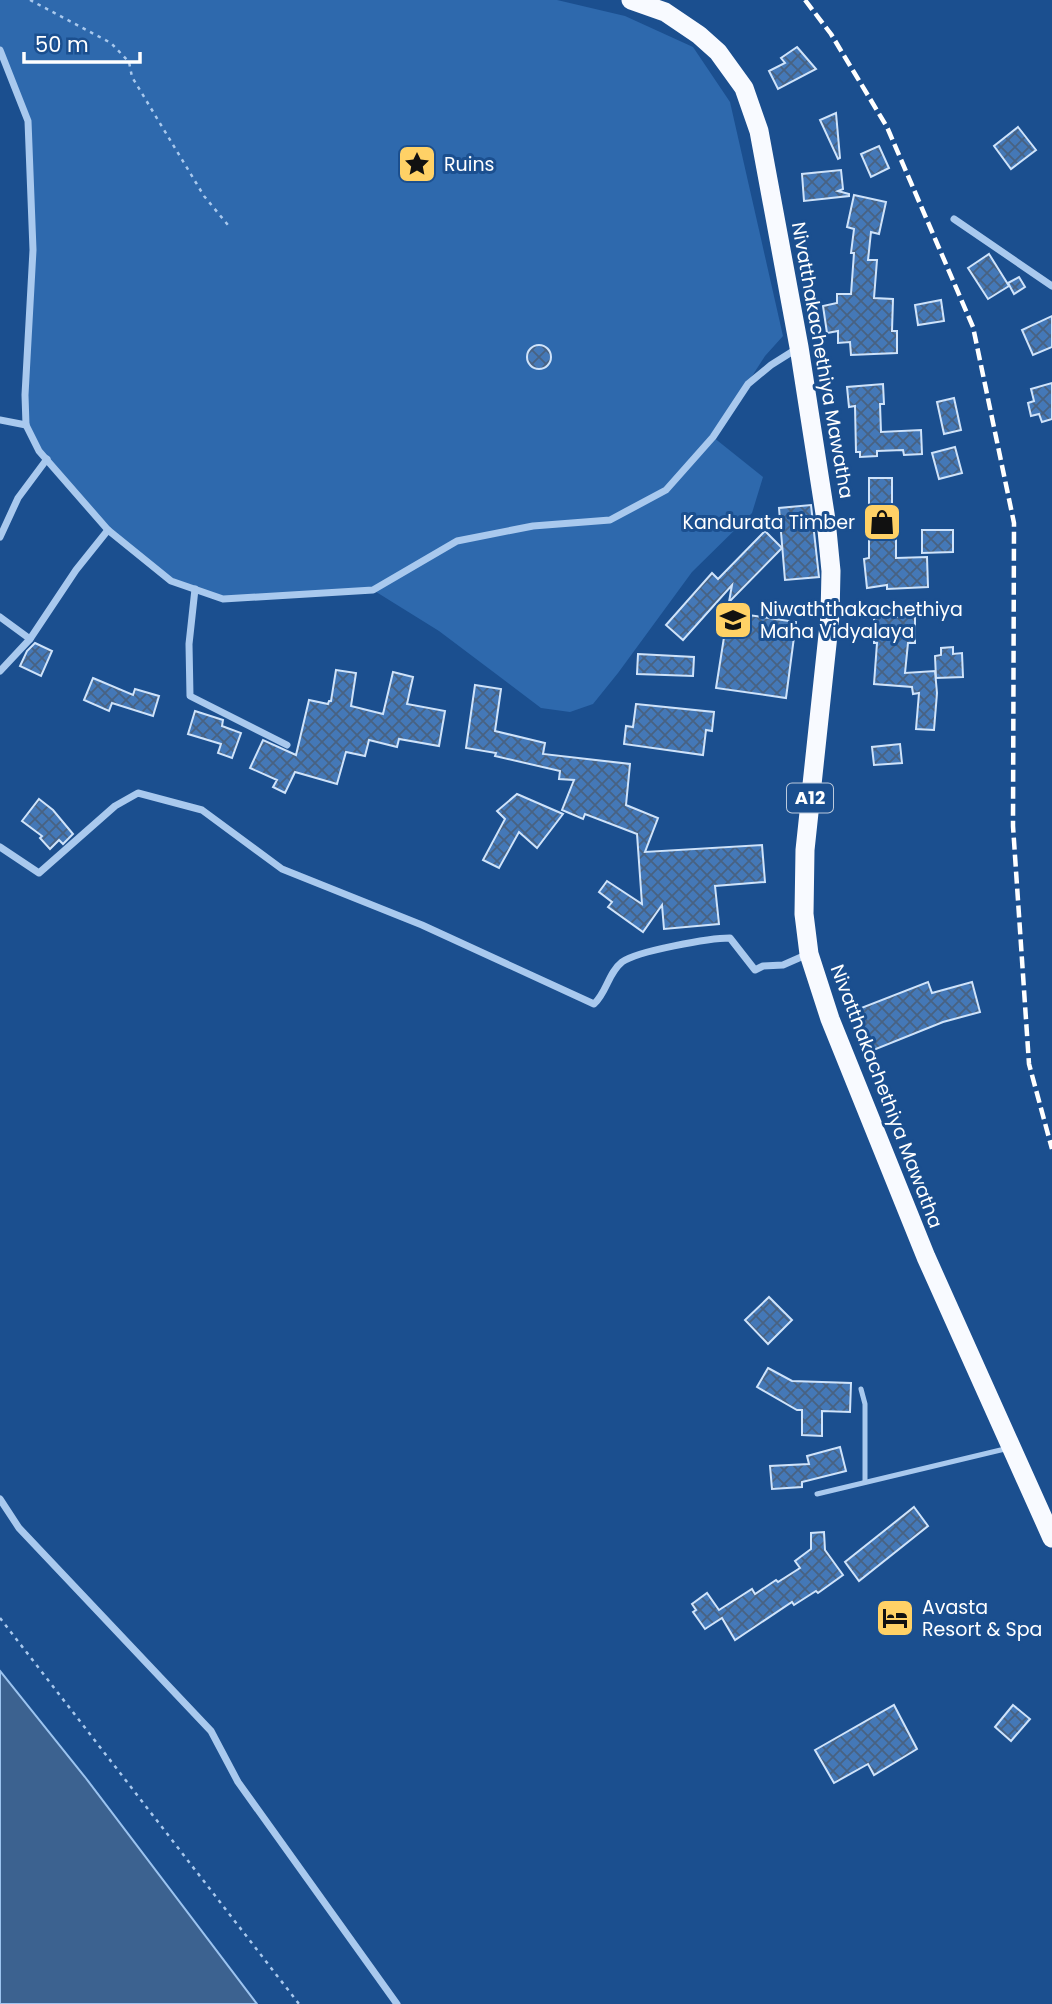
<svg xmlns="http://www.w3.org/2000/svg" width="1052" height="2004" viewBox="0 0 1052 2004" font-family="Poppins,sans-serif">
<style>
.green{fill:#2e69ad}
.water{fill:#3c6290;stroke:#9cc4f0;stroke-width:2}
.building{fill:url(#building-cross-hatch);stroke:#cfe3fa;stroke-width:2}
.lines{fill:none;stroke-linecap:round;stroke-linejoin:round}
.path{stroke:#a9c9ee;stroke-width:2.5;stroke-dasharray:3.5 5;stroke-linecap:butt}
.service{stroke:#a9c9ee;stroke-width:5}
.minor{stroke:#a9c9ee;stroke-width:7}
.trunk{stroke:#f8faff;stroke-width:19}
.rail{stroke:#fff;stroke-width:4.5;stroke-dasharray:12 5;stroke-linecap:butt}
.labels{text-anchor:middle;stroke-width:6;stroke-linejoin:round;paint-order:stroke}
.shield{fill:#1b4f8f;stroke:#bbcadd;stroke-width:2}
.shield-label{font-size:18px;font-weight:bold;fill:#fff}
.poi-label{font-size:19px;fill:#fff;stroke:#1b4f8f;text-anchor:start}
.street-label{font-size:19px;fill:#fff;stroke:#1b4f8f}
</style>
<defs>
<pattern id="building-cross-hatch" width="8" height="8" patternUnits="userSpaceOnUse" patternTransform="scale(1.75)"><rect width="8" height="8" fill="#4478b7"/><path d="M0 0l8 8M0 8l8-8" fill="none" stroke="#486282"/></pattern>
</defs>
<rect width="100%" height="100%" fill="#1b4f8f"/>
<path class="green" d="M0 0H557L625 16 693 47 730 102 783 336 765 356 713 437 763 477 752 513 692 572 618 673 593 704 570 712 541 708 439 631 373 590 223 599 171 581 108 530 39 451 26 425 33 250 28 122 0 50Z"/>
<path class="water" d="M0 1671 85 1777 257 2004H0Z"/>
<g class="building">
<path d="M797 47 816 69 778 89 769 71 785 63 781 58Z"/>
<path d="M836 113 840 158 838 159 820 120Z"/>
<path d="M1018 127 1036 150 1011 169 994 146Z"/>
<path d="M879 146 889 168 871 177 861 154Z"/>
<path d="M841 170 843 189 838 191 849 194V196L804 201 802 174Z"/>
<path d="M854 195 886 202 879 234 871 232 868 260H877L874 298 893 299 892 331H897V353L851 355 850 342 838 343V331L827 333 823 306 837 303V294H851L854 253H851L854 229 847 227Z"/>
<path d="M989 254 1009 286 988 299 968 268Z"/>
<path d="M1019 277 1025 287 1014 294 1008 283Z"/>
<path d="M941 300 944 321 918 325 915 305Z"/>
<path d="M1052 316V347L1033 355 1022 330Z"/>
<circle cx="539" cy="357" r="12"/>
<path d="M1052 383V419L1042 422 1039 414 1031 416 1028 403 1034 401 1031 389Z"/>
<path d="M883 384 884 404H880L881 432 921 430 922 454 904 455 903 450 877 451V456L860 457V452H856L855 406 849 407 847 387Z"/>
<path d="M954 398 961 430 944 434 937 402Z"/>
<path d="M955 447 962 473 939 479 932 453Z"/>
<path d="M869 478H892V507H896V558L927 557 928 587 887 589V585L867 588 864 559 869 558Z"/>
<path d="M811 505 819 577 785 580 779 508Z"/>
<path d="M922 530H953V552L922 553Z"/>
<path d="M765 531 782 548 729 602 732 585 683 640 666 625 712 573 718 579Z"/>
<path d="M728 612 796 622 786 698 716 688Z"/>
<path d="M874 617H915V643H908L905 673 935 671 937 693 934 730 916 729 919 693 913 694 912 687 874 684 877 643H874Z"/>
<path d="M35 643 52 651 41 676 20 666 27 651Z"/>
<path d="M953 647V654L962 653 963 677 936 678 935 656 941 655V648Z"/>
<path d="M638 654 694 657 693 676 637 674Z"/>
<path d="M336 670 356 673 351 706 383 714 393 672 413 677 407 704 445 711 439 746 399 739 397 747 369 740 365 756 346 752 337 784 295 772 285 793 273 787 277 780 250 768 263 740 296 755 309 700 328 704 329 701H331Z"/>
<path d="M93 678 133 695 135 689 159 696 153 716 112 703 109 711 84 700Z"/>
<path d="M475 685 501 689 495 731 545 743 543 754 630 764 626 805 658 818 645 852 762 845 765 882 715 886 719 924 664 929 662 905 643 932 608 907 612 902 599 892 607 881 642 904 637 834 585 814 583 819 562 810 574 780 559 779 560 771 495 756 496 753 466 748Z"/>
<path d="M636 704 714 712 712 731 706 730 703 755 624 744 626 726 633 727Z"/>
<path d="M195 711 223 720 222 726 241 733 232 758 218 753 221 744 188 734Z"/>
<path d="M900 744 902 763 874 765 872 747Z"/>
<path d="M517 794 563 814 537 848 519 832 499 868 483 860 505 819 497 811Z"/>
<path d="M39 799 53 810 73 834 63 844 59 840 50 849 40 838 42 836 22 821Z"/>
<path d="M928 982 932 993 972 982 980 1012 943 1022 871 1051 856 1010Z"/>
<path d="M769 1297 792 1320 768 1344 745 1320Z"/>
<path d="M768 1368 792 1381 851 1383 850 1412 822 1411V1436L802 1435V1410H797L757 1387Z"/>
<path d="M840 1447 846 1471 802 1482V1487L772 1489 770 1466 809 1464 807 1456Z"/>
<path d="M914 1507 928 1526 859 1581 845 1562Z"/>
<path d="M824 1532 825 1550 843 1575 818 1593 816 1591 794 1605 792 1602 735 1640 722 1618 705 1629 693 1612 696 1610 692 1604 707 1593 719 1610 752 1589 755 1594 776 1580 778 1582 800 1568 795 1561 811 1549V1533Z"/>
<path d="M894 1705 917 1749 874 1775 868 1764 834 1783 815 1750Z"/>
<path d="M1013 1705 1030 1719 1011 1741 995 1727Z"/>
</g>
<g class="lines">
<g class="path">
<path d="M30 0 111 43 129 62 132 77 204 196 228 225"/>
<path d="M0 1618 299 2004"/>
</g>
<g class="service">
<path d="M861 1389 865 1404V1482"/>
<path d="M817 1494 1009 1448"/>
</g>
<g class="minor">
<path d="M0 50 28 121 33 250 25 395 26 425 39 451 108 530 171 581 223 599 373 590 457 541 533 526 610 520 666 490 713 437 748 384 771 365 798 348"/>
<path d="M954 219 1052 286"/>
<path d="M0 420 26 425"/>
<path d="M0 537 18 498 47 459"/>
<path d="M195 589 189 644 190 696 287 745"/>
<path d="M0 617 30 639"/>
<path d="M0 671 30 639 76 570 108 530"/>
<path d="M0 847 39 873 115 806 138 793 202 810 282 869 422 925 594 1004C607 992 608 973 622 962 637 951 710 938 730 938L755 970 763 966 783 965 808 954"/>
<path d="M0 1499 19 1528 211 1731 238 1782 397 2004"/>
</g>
<path class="trunk" d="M631 0 665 12 699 35 718 52 744 88 759 131 799 347 826 520 831 571 830 616 805 850 804 914 809 954 830 1019 926 1257 1052 1538"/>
<path class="rail" d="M805 0 831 34 887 127 973 327 1014 523 1013 826 1029 1064 1052 1149"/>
</g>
<defs>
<symbol id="sight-square" viewBox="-11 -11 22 22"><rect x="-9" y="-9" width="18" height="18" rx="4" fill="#ffd166" stroke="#1b4f8f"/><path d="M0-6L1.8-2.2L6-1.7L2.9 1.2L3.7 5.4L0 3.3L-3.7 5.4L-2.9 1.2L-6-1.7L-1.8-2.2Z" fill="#111"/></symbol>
<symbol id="shop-square" viewBox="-11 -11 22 22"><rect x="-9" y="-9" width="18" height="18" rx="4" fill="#ffd166" stroke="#1b4f8f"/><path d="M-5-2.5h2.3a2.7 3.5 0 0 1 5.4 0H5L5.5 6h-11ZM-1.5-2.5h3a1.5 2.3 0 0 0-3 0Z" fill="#111"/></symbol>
<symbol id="school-square" viewBox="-11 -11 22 22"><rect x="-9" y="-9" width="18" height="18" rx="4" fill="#ffd166" stroke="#1b4f8f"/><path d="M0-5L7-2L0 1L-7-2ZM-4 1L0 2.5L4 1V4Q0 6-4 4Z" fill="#111"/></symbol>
<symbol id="hotel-square" viewBox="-11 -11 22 22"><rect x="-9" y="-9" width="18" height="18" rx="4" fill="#ffd166" stroke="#1b4f8f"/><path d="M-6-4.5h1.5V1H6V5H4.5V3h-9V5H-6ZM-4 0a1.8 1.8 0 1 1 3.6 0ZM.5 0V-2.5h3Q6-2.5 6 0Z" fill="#111"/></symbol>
</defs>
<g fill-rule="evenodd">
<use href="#sight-square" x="395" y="142" width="44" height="44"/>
<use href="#shop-square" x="860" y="500" width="44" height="44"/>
<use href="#school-square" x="711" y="598" width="44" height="44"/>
<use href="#hotel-square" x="873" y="1596" width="44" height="44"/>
</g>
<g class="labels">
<rect class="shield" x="787" y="783.5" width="46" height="29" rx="5"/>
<g class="shield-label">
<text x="810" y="804">A12</text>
</g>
<g class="poi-label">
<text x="444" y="171">Ruins</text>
<text x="855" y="529" text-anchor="end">Kandurata Timber</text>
<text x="760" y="616">Niwaththakachethiya<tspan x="760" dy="22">Maha Vidyalaya</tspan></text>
<text x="922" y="1614">Avasta<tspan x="922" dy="22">Resort &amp; Spa</tspan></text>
</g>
<g class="street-label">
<text transform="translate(823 360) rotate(80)" y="7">Nivatthakachethiya Mawatha</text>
<text transform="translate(887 1096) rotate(69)" y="7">Nivatthakachethiya Mawatha</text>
</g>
</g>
<path d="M24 52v10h116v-10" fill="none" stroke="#ffffff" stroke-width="3.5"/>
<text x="35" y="52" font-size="21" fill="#ffffff" stroke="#1b4f8f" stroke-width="5" paint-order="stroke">50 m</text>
</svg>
